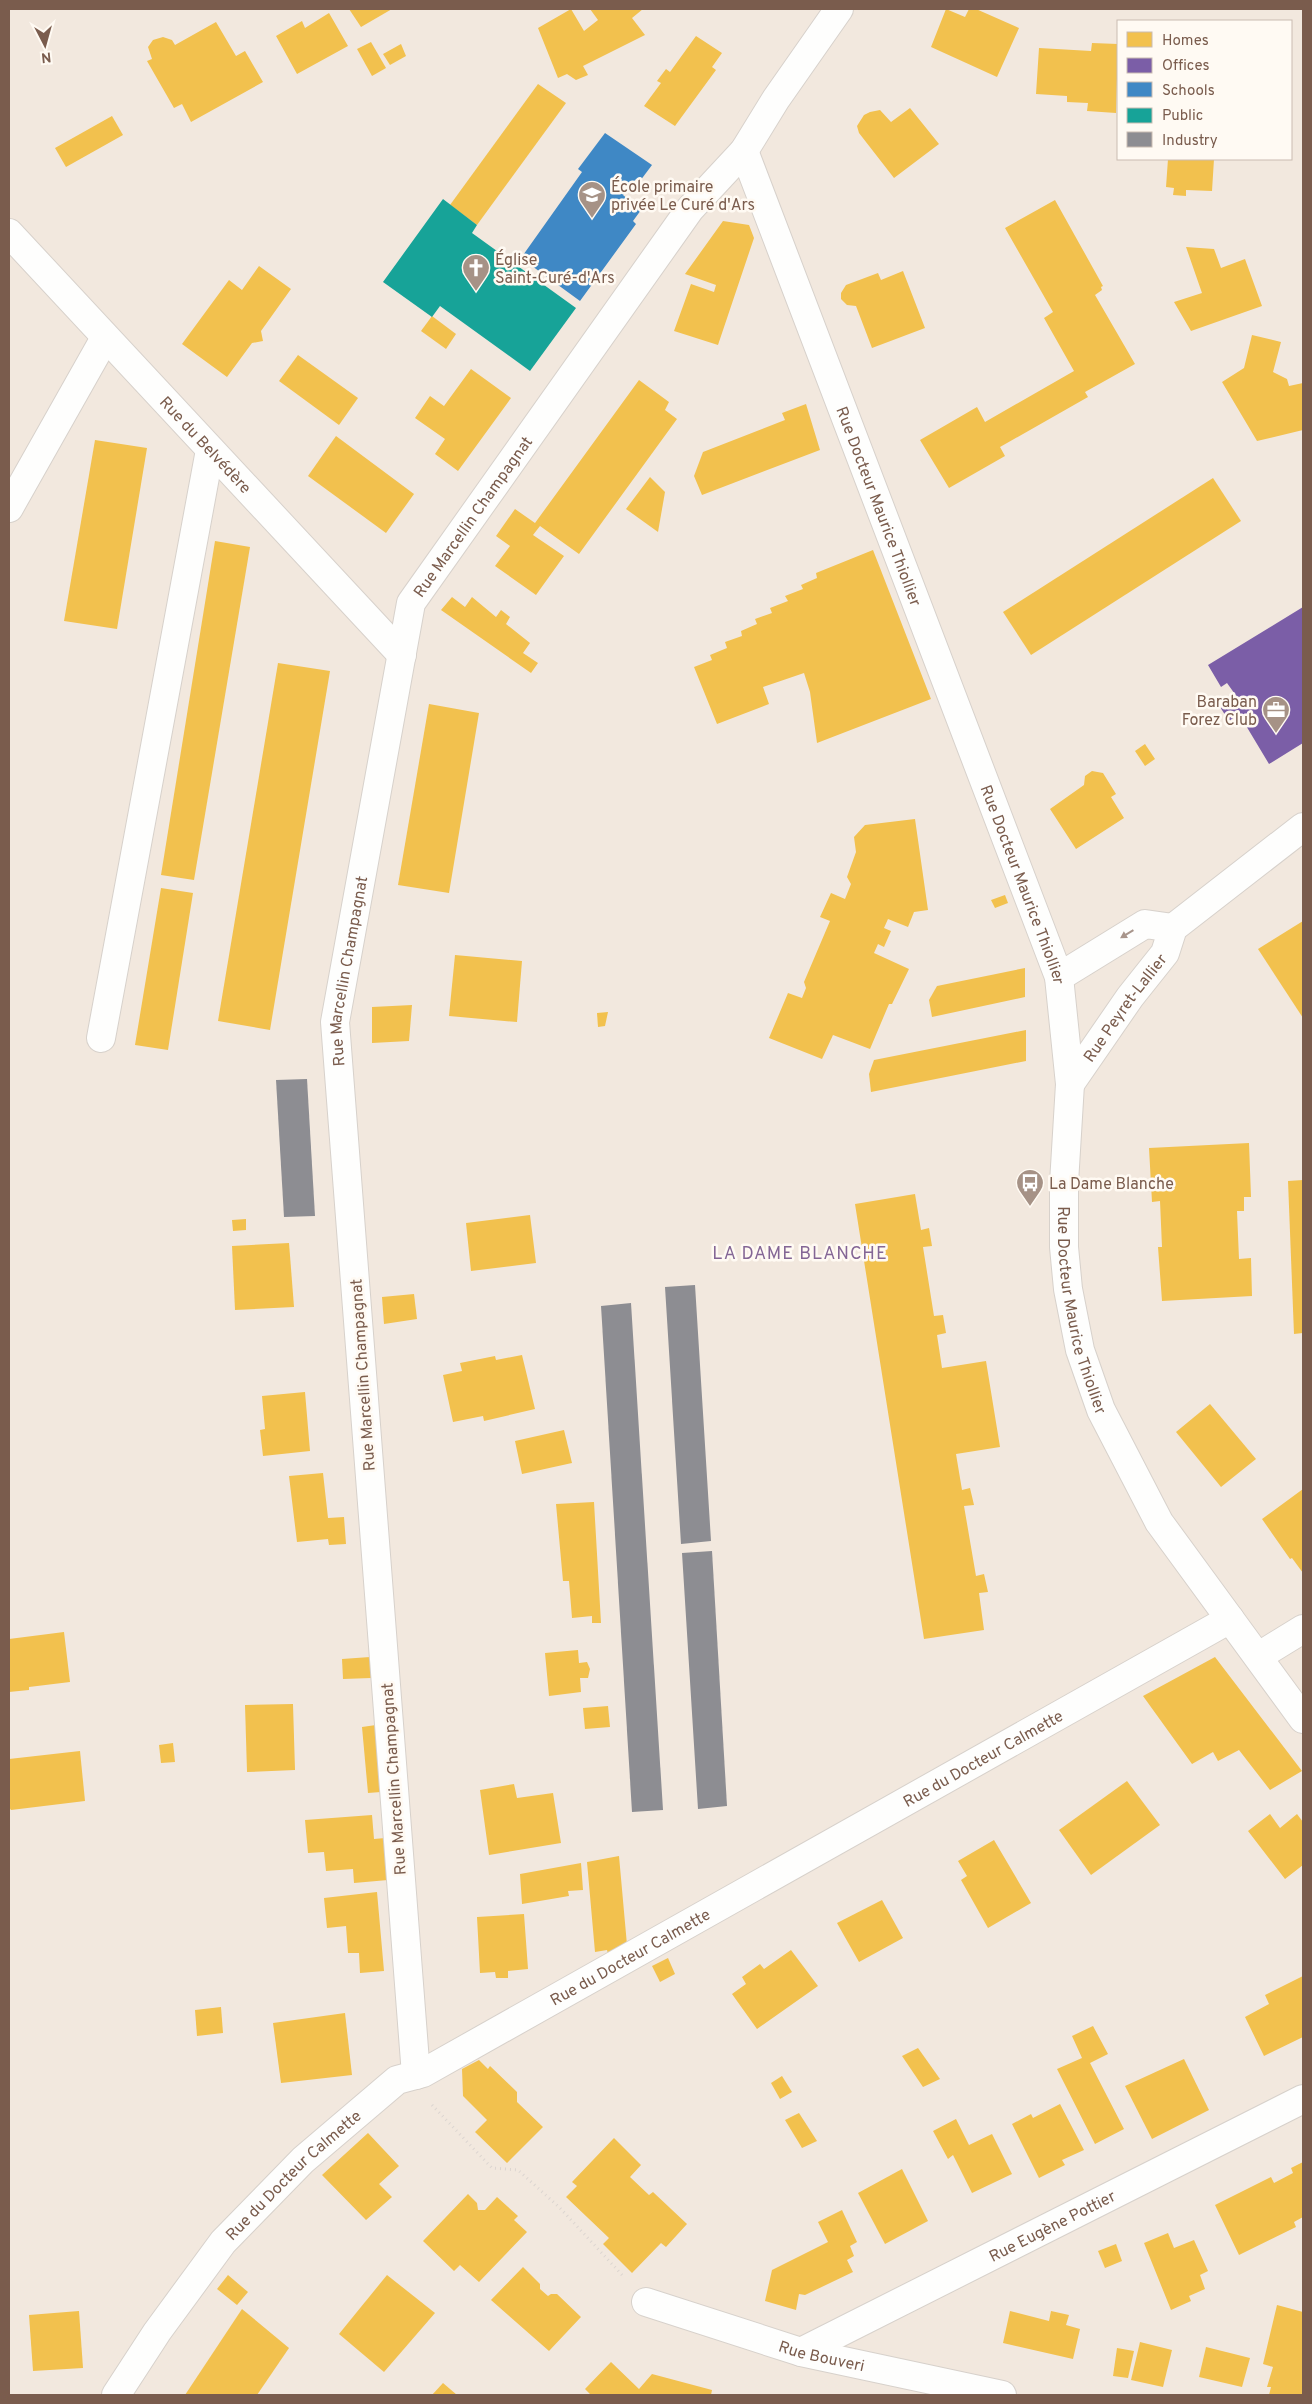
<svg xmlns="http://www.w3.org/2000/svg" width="1312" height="2404" viewBox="0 0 1312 2404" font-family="Overpass,sans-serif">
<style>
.residential{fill:#f2e8de;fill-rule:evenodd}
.homes{fill:#f2c14e}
.offices{fill:#7b5ea7}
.schools{fill:#3f88c5}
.public{fill:#17a398}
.industry{fill:#8d8d92}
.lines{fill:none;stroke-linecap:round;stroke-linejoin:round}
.minor-casing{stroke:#d7d1cb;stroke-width:30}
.path{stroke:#dcd5d0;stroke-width:3;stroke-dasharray:1 4;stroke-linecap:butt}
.minor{stroke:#fefefd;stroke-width:28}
.oneway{fill:#a8958b}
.labels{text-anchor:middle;stroke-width:5;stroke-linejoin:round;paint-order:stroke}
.poi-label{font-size:16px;fill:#7a5c4d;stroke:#fffaf3;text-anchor:start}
.street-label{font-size:16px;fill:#7a5c4d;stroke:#fffaf3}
.neighbourhood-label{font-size:18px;letter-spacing:1px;fill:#846695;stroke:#fffaf3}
</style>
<rect width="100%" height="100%" fill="#f9f5f0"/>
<path class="residential" d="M9 9H1303V2395H9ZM1118 21H1291V159H1118Z"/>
<g class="homes">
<path d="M349 9H392L361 27Z"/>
<path d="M571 9 584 31 598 20 590 9H643L632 18 645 35 583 66 588 75 576 80 567 74 558 78 538 28Z"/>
<path d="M946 9 965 17 969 9H976L1019 28 997 77 931 47Z"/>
<path d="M329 13 348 46 297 74 276 36 302 21 305 28Z"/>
<path d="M216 22 236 56 245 51 263 82 191 122 182 104 174 108 147 61 152 59 148 47 153 40 163 37 172 40 175 45Z"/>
<path d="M696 36 722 53 712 67 716 70 675 126 644 106 661 83 657 81 666 69 670 72Z"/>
<path d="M371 42 386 68 372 76 357 49Z"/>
<path d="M1092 43 1118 44 1116 113 1087 111 1088 103 1067 102V96L1036 94 1039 48 1091 51Z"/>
<path d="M401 44 406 56 390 65 383 54Z"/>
<path d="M538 84 566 103 477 225 450 205Z"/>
<path d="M910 108 939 144 894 178 859 133 857 126 864 115 870 112 880 110 891 122Z"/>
<path d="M112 116 123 135 66 167 55 148Z"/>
<path d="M1168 159H1214L1212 191 1186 190V196L1173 195 1174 188 1166 187Z"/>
<path d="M1055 200 1103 286 1101 287 1102 290 1095 295 1135 364 1085 392 1088 397 1000 447 1005 456 949 488 920 440 977 407 985 422 1074 371 1044 318 1053 312 1005 228Z"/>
<path d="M723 221 749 225 754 238 718 345 674 331 691 284 714 292 716 285 685 274Z"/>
<path d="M1186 247 1214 249 1221 268 1245 259 1262 306 1191 331 1174 302 1202 293Z"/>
<path d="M259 266 291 289 261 331 263 341 252 343 227 377 182 344 229 280 242 290Z"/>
<path d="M903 271 925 328 872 348 856 306 847 305 841 299V293L846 285 878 273 881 280Z"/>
<path d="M432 316 456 334 446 349 421 331Z"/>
<path d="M1252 335 1281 342 1273 372 1287 379 1289 386 1303 383V430L1257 441 1222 382 1244 368Z"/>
<path d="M298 355 358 398 339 425 279 381Z"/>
<path d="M471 369 511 398 458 471 435 454 445 439 415 418 430 396 444 406Z"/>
<path d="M639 380 669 402 665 410 677 419 579 554 540 526 533 535 564 556 536 595 495 566 510 546 496 536 515 509 535 523Z"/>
<path d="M806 404 820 450 702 495 694 476 703 452 785 420 782 413Z"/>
<path d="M336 436 414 494 386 533 308 476Z"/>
<path d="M95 440 147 448 117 629 64 621Z"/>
<path d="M650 477 665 492 658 532 626 509Z"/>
<path d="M1213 478 1241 521 1031 655 1003 612Z"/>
<path d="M215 541 250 547 194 880 161 875Z"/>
<path d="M873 550 931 699 817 743 810 692 804 673 763 687 769 704 717 724 694 667 712 660 710 655 727 648 725 642 742 636 741 631 757 624 755 619 772 613 770 608 788 601 785 596 803 589 801 585 817 578 816 573Z"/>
<path d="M452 597 465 607 472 597 496 617 501 610 510 617 506 624 530 643 523 653 538 663 531 673 441 610Z"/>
<path d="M278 663 330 671 270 1030 218 1021Z"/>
<path d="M429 704 479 713 449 893 398 885Z"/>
<path d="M1145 744 1155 759 1145 766 1135 751Z"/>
<path d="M1092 771 1103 773 1116 794 1111 797 1124 818 1076 849 1050 809 1084 785 1085 776Z"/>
<path d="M915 819 928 910 914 912 908 927 888 919 884 928 891 931 884 947 878 944 874 953 909 969 892 1004H889L870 1049 833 1035 822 1059 769 1038 788 993 802 998 806 988 804 982 830 921 820 917 831 893 845 899 851 884 847 877 856 852 854 837 865 825Z"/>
<path d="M161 888 193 893 168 1050 135 1045Z"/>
<path d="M1005 895 1008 903 995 908 991 900Z"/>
<path d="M1303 921V1018L1258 949Z"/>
<path d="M455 955 522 961 517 1022 449 1016Z"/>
<path d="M1025 968V997L932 1017 929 1000 937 986Z"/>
<path d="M412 1005 409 1041 372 1043V1007Z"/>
<path d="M608 1012 605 1026 598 1027 597 1013Z"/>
<path d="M1026 1030V1061L871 1092 869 1074 874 1060Z"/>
<path d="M1249 1143 1251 1197H1244V1211H1237L1239 1259 1251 1258 1252 1296 1162 1301 1158 1247H1162L1160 1201 1152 1202 1149 1148Z"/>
<path d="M1303 1180V1333L1294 1334 1288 1181Z"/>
<path d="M915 1194 921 1230 929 1228 932 1246 923 1247 934 1316 943 1315 946 1333 937 1335 942 1368 986 1361 1000 1447 956 1454 962 1490 970 1488 974 1505 964 1506 976 1576 984 1574 988 1592 979 1593 984 1630 924 1639 855 1204Z"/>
<path d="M530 1215 536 1263 471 1271 466 1223Z"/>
<path d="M246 1219V1230L233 1231 232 1220Z"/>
<path d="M289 1243 294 1307 235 1310 232 1246Z"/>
<path d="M414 1294 417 1319 384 1324 382 1297Z"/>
<path d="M522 1355 535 1409 484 1421 483 1416 453 1422 443 1375 462 1371 460 1363 495 1356 496 1360Z"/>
<path d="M305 1392 310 1451 263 1456 260 1430 265 1429 262 1396Z"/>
<path d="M1210 1404 1256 1459 1221 1487 1176 1432Z"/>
<path d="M564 1430 572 1463 522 1474 515 1441Z"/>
<path d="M323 1473 328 1518 344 1517 346 1544 329 1545 328 1539 297 1542 289 1476Z"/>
<path d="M1303 1489V1573L1292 1558 1290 1559 1262 1519Z"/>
<path d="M594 1502 601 1623H592V1616L572 1618 569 1581H563L556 1504Z"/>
<path d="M64 1632 70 1682 29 1687V1690L9 1692V1639Z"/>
<path d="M578 1650 579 1663 587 1662 590 1669 588 1678H580L581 1692 549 1696 545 1653Z"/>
<path d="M370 1657 371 1678 343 1679 342 1659Z"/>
<path d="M1215 1657 1302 1771 1270 1790 1239 1750 1218 1761 1213 1752 1192 1764 1143 1696Z"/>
<path d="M293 1704 295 1770 247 1772 245 1705Z"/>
<path d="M608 1706 610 1727 585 1729 583 1708Z"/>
<path d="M376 1725 381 1792 368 1793 362 1727Z"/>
<path d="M173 1743 175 1762 161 1763 159 1745Z"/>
<path d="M80 1751 85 1801 11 1810 9 1807V1759Z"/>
<path d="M1127 1781 1160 1825 1091 1875 1059 1830Z"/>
<path d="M514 1784 517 1798 553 1793 561 1843 489 1855 480 1790Z"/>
<path d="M1270 1814 1280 1828 1297 1814 1303 1822V1865L1285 1879 1248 1831Z"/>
<path d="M372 1815 374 1839 385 1838 388 1880 354 1883 353 1869 326 1871 324 1852 308 1853 305 1820Z"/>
<path d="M994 1840 1031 1903 988 1928 961 1880 967 1876 958 1861Z"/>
<path d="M619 1856 627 1945 608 1954 607 1950 595 1952 587 1862Z"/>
<path d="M581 1863 583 1890 568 1891 569 1896 522 1904 520 1874Z"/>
<path d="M377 1892 384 1971 360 1973 359 1953H348L346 1926 327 1928 324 1898Z"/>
<path d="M882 1900 903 1938 859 1962 837 1923Z"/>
<path d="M524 1914 528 1969 508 1971V1978H496L495 1972 480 1973 477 1917Z"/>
<path d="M791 1950 818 1986 757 2029 732 1994 746 1984 742 1977 760 1964 764 1969Z"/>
<path d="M668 1958 675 1974 660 1982 652 1966Z"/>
<path d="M1303 1976V2037L1264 2056 1245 2017 1269 2004 1265 1995Z"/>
<path d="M221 2007 223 2033 197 2036 195 2010Z"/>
<path d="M345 2013 352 2075 281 2083 273 2023Z"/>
<path d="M1093 2026 1108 2054 1090 2063 1124 2129 1095 2144 1057 2069 1082 2058 1072 2036Z"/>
<path d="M918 2048 940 2079 923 2087 902 2056Z"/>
<path d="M1184 2059 1209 2110 1152 2139 1125 2086Z"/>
<path d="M479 2060 488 2069 490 2066 517 2092V2102L543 2127 507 2163 475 2132 487 2120 463 2096 462 2069Z"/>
<path d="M782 2076 792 2092 780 2099 771 2083Z"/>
<path d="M1060 2104 1084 2150 1062 2160 1065 2165 1039 2178 1012 2124 1031 2114 1033 2118Z"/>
<path d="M799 2113 817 2141 802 2148 785 2120Z"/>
<path d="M956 2119 969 2145 992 2134 1012 2174 972 2193 953 2155 948 2159 933 2131Z"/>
<path d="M368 2133 399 2166 379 2184 392 2197 366 2220 322 2175Z"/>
<path d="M614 2138 641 2165 630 2177 649 2195 653 2192 687 2224 666 2247 661 2243 632 2273 603 2244 609 2238 566 2197 577 2186 572 2182Z"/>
<path d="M1303 2162V2217L1294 2222 1296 2227 1239 2255 1215 2205 1271 2177 1274 2183 1293 2173 1291 2168Z"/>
<path d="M902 2169 928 2221 885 2244 858 2193Z"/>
<path d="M468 2194 477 2203 478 2210H485L497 2197 518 2216 514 2220 527 2232 479 2282 460 2265 454 2271 423 2241Z"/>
<path d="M842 2210 857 2242 850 2246 854 2256 847 2260 853 2272 805 2295 799 2294 796 2310 765 2301 772 2270 828 2242 818 2222Z"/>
<path d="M1168 2233 1174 2248 1194 2240 1208 2271 1200 2275 1205 2289 1189 2296 1191 2301 1171 2310 1144 2243Z"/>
<path d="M1116 2244 1122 2261 1105 2268 1098 2251Z"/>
<path d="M523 2267 540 2284V2289L548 2296 551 2294H557L581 2317 549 2351 491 2300Z"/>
<path d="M228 2275 248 2292 237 2305 217 2289Z"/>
<path d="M387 2275 435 2313 384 2372 339 2334Z"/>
<path d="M1277 2305 1303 2312V2395H1269L1271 2387H1267L1273 2367 1263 2364Z"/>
<path d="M242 2309 289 2348 257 2395H185Z"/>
<path d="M79 2311 83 2368 33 2371 29 2315Z"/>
<path d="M1010 2311 1049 2321 1051 2311 1069 2315 1066 2325 1080 2329 1073 2359 1003 2343Z"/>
<path d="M1140 2342 1172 2350 1163 2387 1131 2380Z"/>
<path d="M1206 2347 1250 2358 1242 2387 1199 2377Z"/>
<path d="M1117 2348 1134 2351 1128 2378 1113 2376Z"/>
<path d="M611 2362 639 2389 652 2374 712 2390 711 2395H591L585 2389Z"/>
<path d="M443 2383 457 2395H432Z"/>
</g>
<path class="offices" d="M1303 607V743L1269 764 1239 714 1229 721 1220 707 1237 697 1227 683 1221 687 1208 665Z"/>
<path class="schools" d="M605 133 652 165 640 181 636 179 623 195 641 210 633 221 636 224 580 301 521 258 582 172 578 169Z"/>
<path class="public" d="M443 199 477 225 472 233 576 308 530 371 440 306 432 317 383 282Z"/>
<g class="industry">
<path d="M307 1079 315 1216 284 1217 276 1080Z"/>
<path d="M695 1285 711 1541 681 1544 665 1287Z"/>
<path d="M631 1303 663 1810 632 1812 601 1306Z"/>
<path d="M712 1551 727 1806 698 1809 682 1553Z"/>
</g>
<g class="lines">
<defs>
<g id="minor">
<path id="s1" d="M744 151 1059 977 1070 1084 1064 1183V1247L1068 1289 1080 1350 1101 1410 1159 1522 1303 1719"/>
<path id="s2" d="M9 233 402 655"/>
<path d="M9 508 105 338"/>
<path d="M1059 977 1145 924 1173 928"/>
<path d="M101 1038 210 450"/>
<path id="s3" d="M1070 1084 1130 997 1165 953 1173 928 1303 827"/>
<path d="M1259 1656 1303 1629"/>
<path id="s4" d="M416 2075 335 1022 411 603 690 209 744 151 776 99 839 9"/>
<path id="s5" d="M646 2302 801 2352 1002 2395"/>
<path id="s6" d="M801 2352 1303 2099"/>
<path id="s7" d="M116 2395 157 2332 223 2242 303 2160 397 2080 423 2073 1230 1619"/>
</g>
</defs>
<use href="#minor" class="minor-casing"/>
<path class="path" d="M432 2105 492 2168 518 2170 560 2208 624 2277"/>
<use href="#minor" class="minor"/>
</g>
<defs><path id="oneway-solid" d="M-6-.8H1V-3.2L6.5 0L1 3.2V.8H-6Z" transform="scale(1.25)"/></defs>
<use class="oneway" href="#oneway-solid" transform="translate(1127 934) rotate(149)"/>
<defs>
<symbol id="school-pin" viewBox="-11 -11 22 30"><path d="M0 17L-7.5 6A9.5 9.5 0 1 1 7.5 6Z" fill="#a69286" stroke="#fffaf3"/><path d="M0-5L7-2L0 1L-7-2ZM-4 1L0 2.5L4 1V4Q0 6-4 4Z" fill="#fff"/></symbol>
<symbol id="church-pin" viewBox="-11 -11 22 30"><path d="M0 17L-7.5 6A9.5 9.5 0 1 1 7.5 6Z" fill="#a69286" stroke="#fffaf3"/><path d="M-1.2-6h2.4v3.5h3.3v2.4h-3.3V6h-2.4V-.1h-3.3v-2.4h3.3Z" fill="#fff"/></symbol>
<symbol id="office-pin" viewBox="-11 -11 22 30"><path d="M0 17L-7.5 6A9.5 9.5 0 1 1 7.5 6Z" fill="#a69286" stroke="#fffaf3"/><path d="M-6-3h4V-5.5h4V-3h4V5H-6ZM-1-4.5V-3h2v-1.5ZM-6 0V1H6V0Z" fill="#fff"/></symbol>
<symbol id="bus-pin" viewBox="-11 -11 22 30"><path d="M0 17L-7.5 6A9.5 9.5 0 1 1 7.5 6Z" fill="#a69286" stroke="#fffaf3"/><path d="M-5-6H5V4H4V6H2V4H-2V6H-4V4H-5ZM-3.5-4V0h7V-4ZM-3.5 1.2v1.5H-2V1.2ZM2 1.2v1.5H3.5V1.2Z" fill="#fff"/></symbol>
</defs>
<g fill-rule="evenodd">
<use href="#school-pin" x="576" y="179" width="32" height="43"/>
<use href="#church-pin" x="460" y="252" width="32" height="43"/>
<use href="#office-pin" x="1260" y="694" width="32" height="43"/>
<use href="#bus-pin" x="1014" y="1167" width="32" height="43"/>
</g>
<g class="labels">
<g class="poi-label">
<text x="611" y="192">École primaire<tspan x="611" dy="18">privée Le Curé d'Ars</tspan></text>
<text x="495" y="265">Église<tspan x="495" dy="18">Saint-Curé-d'Ars</tspan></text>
<text x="1257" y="707" text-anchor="end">Baraban<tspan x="1257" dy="18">Forez Club</tspan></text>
<text x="1049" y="1189">La Dame Blanche</text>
</g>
<g class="street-label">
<text dy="6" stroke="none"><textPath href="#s2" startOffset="289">Rue du Belvédère</textPath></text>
<text dy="6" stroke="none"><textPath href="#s1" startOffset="380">Rue Docteur Maurice Thiollier</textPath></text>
<text dy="6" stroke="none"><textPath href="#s4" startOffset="1588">Rue Marcellin Champagnat</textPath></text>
<text dy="6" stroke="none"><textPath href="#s1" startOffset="785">Rue Docteur Maurice Thiollier</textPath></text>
<text dy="6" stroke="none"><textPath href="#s4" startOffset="1108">Rue Marcellin Champagnat</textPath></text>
<text dy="6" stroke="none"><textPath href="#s3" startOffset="94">Rue Peyret-Lallier</textPath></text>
<text dy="6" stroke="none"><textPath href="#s1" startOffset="1220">Rue Docteur Maurice Thiollier</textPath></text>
<text transform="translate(362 1375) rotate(-94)" y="6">Rue Marcellin Champagnat</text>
<text dy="6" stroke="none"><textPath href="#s7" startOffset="1094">Rue du Docteur Calmette</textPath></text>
<text transform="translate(393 1779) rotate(-94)" y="6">Rue Marcellin Champagnat</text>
<text dy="6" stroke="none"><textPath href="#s7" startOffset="689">Rue du Docteur Calmette</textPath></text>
<text dy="6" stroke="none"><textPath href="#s7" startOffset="284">Rue du Docteur Calmette</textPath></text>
<text dy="6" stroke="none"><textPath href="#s6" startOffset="281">Rue Eugène Pottier</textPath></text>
<text dy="6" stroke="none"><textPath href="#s5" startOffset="184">Rue Bouveri</textPath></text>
</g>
<g class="neighbourhood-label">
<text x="800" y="1259">LA DAME BLANCHE</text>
</g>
</g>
<rect width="1312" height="2404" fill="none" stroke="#7a5c4d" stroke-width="20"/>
<rect x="1117" y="20" width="175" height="140" fill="#fffaf3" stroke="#cabbb1"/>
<rect x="1127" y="32" width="25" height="15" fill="#f2c14e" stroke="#cabbb1"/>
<text x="1162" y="45" font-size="15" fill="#7a5c4d">Homes</text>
<rect x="1127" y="58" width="25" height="15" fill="#7b5ea7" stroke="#cabbb1"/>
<text x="1162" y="70" font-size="15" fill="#7a5c4d">Offices</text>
<rect x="1127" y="82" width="25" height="15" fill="#3f88c5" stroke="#cabbb1"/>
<text x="1162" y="95" font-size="15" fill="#7a5c4d">Schools</text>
<rect x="1127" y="108" width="25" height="15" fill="#17a398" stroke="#cabbb1"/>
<text x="1162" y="120" font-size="15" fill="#7a5c4d">Public</text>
<rect x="1127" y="132" width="25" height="15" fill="#8d8d92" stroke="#cabbb1"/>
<text x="1162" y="145" font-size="15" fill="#7a5c4d">Industry</text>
<g transform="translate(45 45) rotate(174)" stroke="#fffaf3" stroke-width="4" paint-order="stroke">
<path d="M0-4L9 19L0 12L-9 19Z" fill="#7a5c4d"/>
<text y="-8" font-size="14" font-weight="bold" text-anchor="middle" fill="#7a5c4d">N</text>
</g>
</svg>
